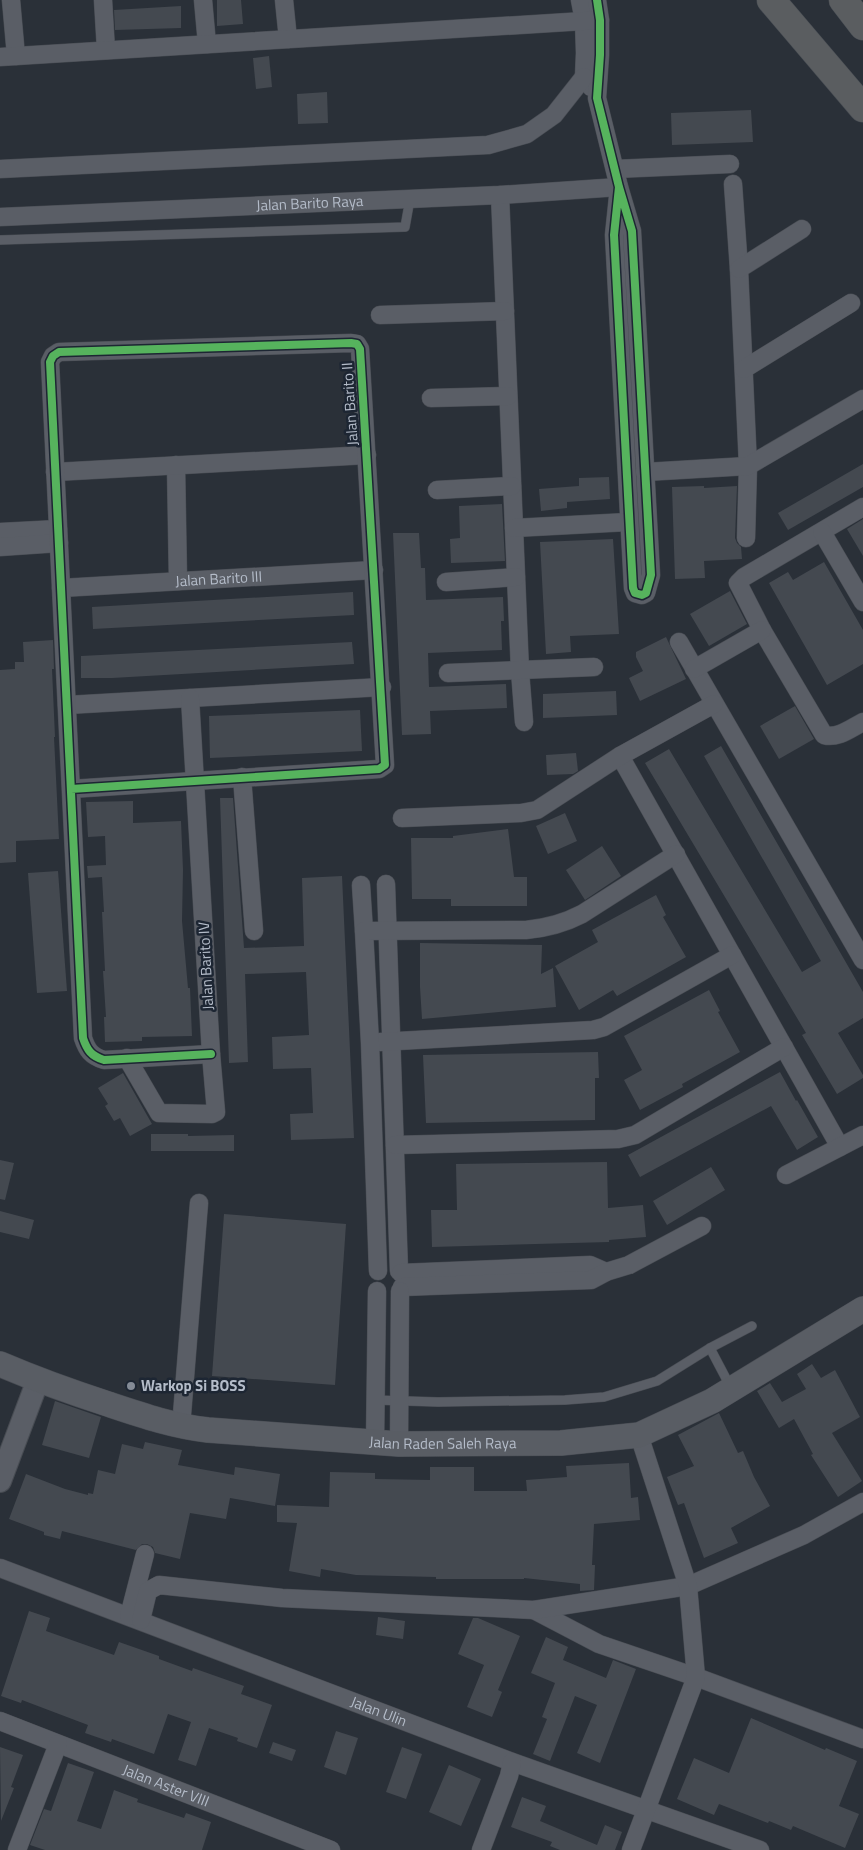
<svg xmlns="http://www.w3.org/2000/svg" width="863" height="1850" viewBox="0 0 863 1850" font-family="'Titillium Web',sans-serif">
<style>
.building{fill:#444950}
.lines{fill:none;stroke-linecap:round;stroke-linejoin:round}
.service-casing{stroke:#484c53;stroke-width:10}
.minor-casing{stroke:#484c53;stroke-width:19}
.tertiary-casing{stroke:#484c53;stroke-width:24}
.secondary-casing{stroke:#484c53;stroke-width:26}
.motorway-casing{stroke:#474c53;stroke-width:29}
.service{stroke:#5a5e66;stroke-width:9}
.minor{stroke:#5a5e66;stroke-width:18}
.tertiary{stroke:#5a5e66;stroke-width:22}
.secondary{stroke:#595d64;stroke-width:25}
.motorway{stroke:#5a5d60;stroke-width:28}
.cycleway-casing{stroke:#1d2633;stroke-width:11}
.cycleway{stroke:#56b35d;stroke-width:8}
.poi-dot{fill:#848b96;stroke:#1d2633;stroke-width:2}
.labels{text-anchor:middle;stroke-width:5;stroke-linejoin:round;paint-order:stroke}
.street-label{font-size:15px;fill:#b4bcc9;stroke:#1d2633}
.poi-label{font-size:15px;font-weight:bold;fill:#b4bcc9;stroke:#1d2633;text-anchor:start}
</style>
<rect width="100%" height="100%" fill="#2a3038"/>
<g class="building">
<path d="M217 0H241L243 24 217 26Z"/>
<path d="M181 6V28L115 30 114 10Z"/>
<path d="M269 56 272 87 256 89 253 58Z"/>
<path d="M327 92 328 123 298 124 297 94Z"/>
<path d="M751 110 753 142 672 145 671 113Z"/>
<path d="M863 464V487L788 530 778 513Z"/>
<path d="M609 477 610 499 567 502V508L541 511 539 489 579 486V478Z"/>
<path d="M704 486V488L737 486 735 538 737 543 741 547 742 559 704 561 705 578 675 579 672 487Z"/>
<path d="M502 504 505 561 451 563 450 539 460 538 459 506Z"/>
<path d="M863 519V556L847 529Z"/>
<path d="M393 533H419L421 568H425L426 600 503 597 504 621H501L502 650 428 653 429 687 506 684 507 708 430 711 431 734 402 735Z"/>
<path d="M613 539 619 634 570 636 571 652 546 654 540 542Z"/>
<path d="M824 562 863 630V664L827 685 769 583 788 572 793 580Z"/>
<path d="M730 591 747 624 709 646 690 614Z"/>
<path d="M353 592 354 615 93 629 92 607Z"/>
<path d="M666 637 686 679 640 701 629 678 643 671 636 657V652Z"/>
<path d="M53 640 54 669H52L55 737H54L59 839 16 841V862L0 863V670L15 669V662H24L23 642Z"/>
<path d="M352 642 354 664 112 678H81V656Z"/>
<path d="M616 691 617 715 543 718V694Z"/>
<path d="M795 706 814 739 779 759 760 726Z"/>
<path d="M360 710 362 751 210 758 209 716Z"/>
<path d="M721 746 863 992V1018L838 1033 863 1075V1078L837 1094 802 1035 806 1033 645 763 669 749 802 972 821 961 704 756Z"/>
<path d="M576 753 578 771 573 774 547 775 546 755Z"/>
<path d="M220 798H233L244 948 304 946 302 878 342 876 354 1138 291 1140 290 1114 313 1113 311 1068 273 1069 272 1037 309 1035 306 972 245 974 248 1062 229 1063Z"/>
<path d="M133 801V823L181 821 183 870 182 921 188 988H190L192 1036 142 1037V1041L105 1042 104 1017H106L103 971H105L102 912H104L102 877 88 878 87 866 106 865 105 836 88 837 86 802Z"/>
<path d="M565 813 577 841 548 854 536 826Z"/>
<path d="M508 829 514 877H527V906H451V899H412L411 838H453V836Z"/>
<path d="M602 846 621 876 585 900 566 870Z"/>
<path d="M58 871 67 991 37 993 28 873Z"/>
<path d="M656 895 666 915 663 917 686 957 617 996 613 990 579 1010 555 966 598 942 592 930Z"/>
<path d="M420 943 542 945 541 974 553 968 556 1007 422 1019 420 987Z"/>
<path d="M709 990 720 1011 718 1012 740 1052 682 1084 683 1087 640 1110 624 1080 642 1070 624 1036Z"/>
<path d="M598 1052 599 1078H595V1120L426 1123 423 1055Z"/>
<path d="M780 1072 796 1101 797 1100 818 1137 797 1150 771 1106 640 1177 628 1155Z"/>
<path d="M123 1073 152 1124 130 1136 120 1118 114 1121 105 1106 108 1104 98 1088Z"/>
<path d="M151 1134H188V1136L234 1135V1151H151Z"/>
<path d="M0 1160 14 1163 5 1200 0 1199Z"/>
<path d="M607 1162 608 1208 643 1205 646 1237 609 1240V1242L432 1247 431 1210H457L456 1164Z"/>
<path d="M711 1167 725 1190 667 1225 653 1201Z"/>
<path d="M0 1211 34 1220 29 1239 0 1232Z"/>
<path d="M224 1214 346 1224 335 1385 212 1376Z"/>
<path d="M812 1364 821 1378 835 1370 860 1417 832 1433 862 1481 838 1497 811 1455 813 1454 794 1419 779 1428 757 1391 770 1383 782 1402 806 1389 797 1374Z"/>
<path d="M55 1401 101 1417 89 1458 42 1445Z"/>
<path d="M719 1413 738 1453 743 1451 754 1477 770 1506 731 1528 738 1543 704 1558 684 1503 678 1505 667 1477 694 1466 678 1435Z"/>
<path d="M145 1442 182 1450 178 1465 234 1475 235 1467 280 1474 275 1506 230 1498 226 1519 190 1513 180 1559 155 1553 153 1547 147 1544H142L136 1550 62 1531 60 1539 44 1535V1532L9 1519 26 1474 65 1489 88 1495V1493L93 1494 98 1470 115 1474 122 1444 143 1449Z"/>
<path d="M629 1463 631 1498 638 1497 640 1520 594 1524 592 1565H595L594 1590 580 1591V1584L524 1578V1579H436V1577L356 1575 321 1569 320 1577 289 1571 297 1523 277 1522V1505L329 1507 330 1472 375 1473V1479L430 1480V1467H474V1491H527L526 1480 567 1477 566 1466Z"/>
<path d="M29 1611 50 1618 46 1631 114 1655 119 1642 159 1656V1659L192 1671 193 1668 244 1686 241 1694 272 1705 257 1748 237 1741 238 1738 209 1728 196 1766 178 1760 191 1722 168 1714 154 1754 112 1739 111 1742 85 1733 88 1725 22 1700 21 1703 1 1696Z"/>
<path d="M378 1617 405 1621 403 1639 376 1635Z"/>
<path d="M473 1618H478L520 1636 498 1690 502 1692 492 1717 467 1707 484 1665 458 1654Z"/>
<path d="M546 1637 568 1647 563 1660 606 1678 613 1660 636 1669 600 1763 577 1753 597 1705 575 1696 550 1761 533 1754 547 1719 542 1717 555 1683 531 1673Z"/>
<path d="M751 1718 825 1750 826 1748 857 1761 839 1806 859 1814 845 1848 793 1826 791 1830 769 1821 768 1823 719 1804 714 1815 677 1799 694 1758 729 1773Z"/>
<path d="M336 1731 358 1738 346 1775 324 1767Z"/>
<path d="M273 1742 296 1750 292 1761 269 1753Z"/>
<path d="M0 1747 23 1755 11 1787 14 1788 1 1821Z"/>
<path d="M402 1747 422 1754 406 1799 386 1792Z"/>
<path d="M68 1763 94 1772 77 1821 101 1829 114 1790 138 1799 137 1802 184 1818 186 1813 211 1822 202 1850H45L30 1845 44 1809 51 1811Z"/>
<path d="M449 1765 481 1779 461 1826 429 1812Z"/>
<path d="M522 1797 546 1806 540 1821 597 1845 605 1825 622 1832 615 1850H560L550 1846 552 1842 511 1827Z"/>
</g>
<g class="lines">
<defs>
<g id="service">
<path d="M0 240 405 227 410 199"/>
<path d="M710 1348 731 1388"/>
<path d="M375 1400 438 1402 565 1400 604 1397 657 1381 710 1348 752 1326"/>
</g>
<g id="minor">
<path d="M11 0 16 56"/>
<path d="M103 0 106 50"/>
<path d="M203 0 207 44"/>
<path d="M284 0 288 39"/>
<path d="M580 0 584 21 585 53 584 77 591 87"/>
<path d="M597 0 600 20V55L597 98 619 187 632 231 651 575 646 593 642 595 635 593 633 588 614 235 619 187"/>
<path d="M0 57 600 20"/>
<path d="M0 169 488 145 527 134 554 115 584 77"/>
<path d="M615 169 730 164"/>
<path d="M733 184 739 269 748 466 746 538"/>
<path d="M500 195 520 671 524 722"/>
<path id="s1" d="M0 217 500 195 619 187"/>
<path d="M739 269 802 229"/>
<path d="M380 315 505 311"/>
<path d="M744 369 851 303"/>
<path d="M431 398 508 396"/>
<path d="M176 465 178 581"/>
<path d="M55 472 367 455"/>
<path d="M645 472 748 466 863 399"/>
<path d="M437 490 512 486"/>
<path d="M863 507 744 577 738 583 762 630 824 735C838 739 851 728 863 722"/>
<path d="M514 528 628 522"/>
<path d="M0 532 58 529"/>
<path d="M822 532 863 602"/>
<path d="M0 547 59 543"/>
<path d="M446 582 516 577"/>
<path id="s2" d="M61 588 374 570"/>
<path d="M679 642 863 960"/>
<path d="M694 669 762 630"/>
<path d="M448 673 594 667"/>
<path d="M67 705 382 687"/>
<path d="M620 756 840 1147"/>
<path d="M242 777 254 931"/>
<path d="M71 789 379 769 385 765 360 349 357 344 351 343 59 352 53 356 50 362 83 1038C87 1050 91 1056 104 1060L211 1054"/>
<path d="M402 818 521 813 537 810 620 756 714 704"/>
<path d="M386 884 399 1271"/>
<path d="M361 885 364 931"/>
<path d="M380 1042 593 1030 604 1027 732 955"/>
<path d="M127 1058 159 1113 212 1114 216 1112 211 1054 190 698"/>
<path d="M395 1145 618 1139 635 1135 784 1047"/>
<path d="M786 1175 863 1135"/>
<path d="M378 1271 370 1043 364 931 526 930C547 928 563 924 582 914L676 854"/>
<path d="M401 1273 590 1265 606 1272"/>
<path d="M402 1287 591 1280 606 1272 629 1265 702 1226"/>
<path d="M181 1427 199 1203"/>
<path d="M375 1443 377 1291"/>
<path d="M399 1444 400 1291"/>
<path id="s3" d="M0 1568 512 1762 760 1850"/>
<path d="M534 1610 599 1644 696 1677 863 1739"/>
<path d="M129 1616 145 1554"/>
<path d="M141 1620 148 1591 159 1585 282 1598 534 1610 688 1586 804 1535 863 1502"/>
<path id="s4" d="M0 1721 331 1850"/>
<path d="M17 1850 58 1744"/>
<path d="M481 1850 509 1776 512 1762"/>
<path d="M631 1850 696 1677 688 1586 639 1435"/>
</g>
<path id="tertiary" d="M0 1481 38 1380"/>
<g id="secondary">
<path id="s5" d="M0 1364C35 1379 71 1392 108 1404 141 1415 173 1426 208 1430L399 1444 561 1443 639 1435 712 1401 863 1309"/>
</g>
<g id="motorway">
<path d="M771 0 863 108"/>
<path d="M843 0 863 26"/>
</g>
</defs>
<use href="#service" class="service-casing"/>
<use href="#minor" class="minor-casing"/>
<use href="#tertiary" class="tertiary-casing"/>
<use href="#secondary" class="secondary-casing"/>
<use href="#motorway" class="motorway-casing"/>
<use href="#service" class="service"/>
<use href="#minor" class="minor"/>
<use href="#tertiary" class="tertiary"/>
<use href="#secondary" class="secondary"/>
<use href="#motorway" class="motorway"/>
<defs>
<g id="cycleway">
<path d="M597 0 600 20V55L597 98 619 187 632 231 651 575 646 593 642 595 635 593 633 588 614 235 619 187"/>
<path d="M71 789 379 769 385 765 360 349 357 344 351 343 59 352 53 356 50 362 83 1038C87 1050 91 1056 104 1060L211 1054"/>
</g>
</defs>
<use href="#cycleway" class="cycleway-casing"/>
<use href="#cycleway" class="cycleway"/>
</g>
<circle class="poi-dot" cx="131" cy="1386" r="5"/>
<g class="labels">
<g class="street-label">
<text dy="5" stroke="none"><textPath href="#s1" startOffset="310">Jalan Barito Raya</textPath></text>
<text transform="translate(350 404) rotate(-94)" y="5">Jalan Barito II</text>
<text dy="5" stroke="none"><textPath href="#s2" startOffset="158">Jalan Barito III</textPath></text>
<text transform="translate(206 966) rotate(-93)" y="5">Jalan Barito IV</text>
<text dy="5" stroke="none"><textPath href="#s5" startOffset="454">Jalan Raden Saleh Raya</textPath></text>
<text dy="5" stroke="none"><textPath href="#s3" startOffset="405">Jalan Ulin</textPath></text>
<text dy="5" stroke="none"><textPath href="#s4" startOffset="178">Jalan Aster VIII</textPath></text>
</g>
<g class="poi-label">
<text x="141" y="1391">Warkop Si BOSS</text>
</g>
</g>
</svg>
